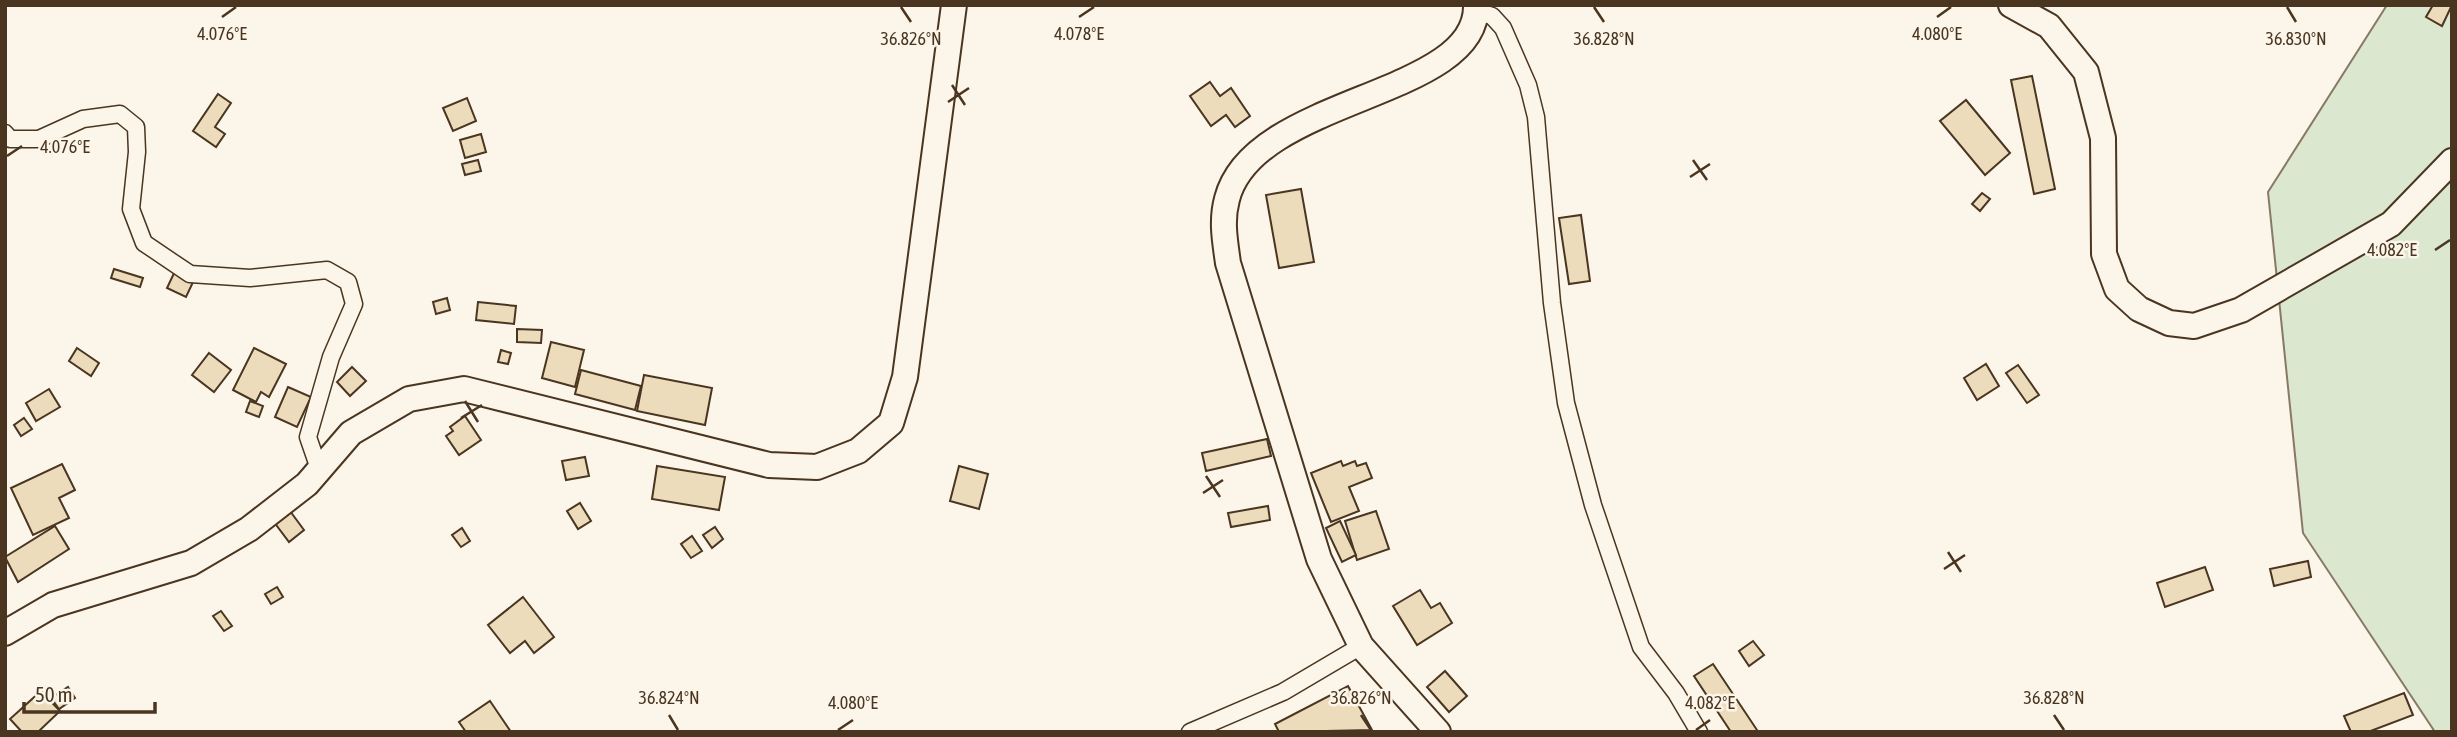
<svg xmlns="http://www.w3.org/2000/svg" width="2457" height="737" viewBox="0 0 2457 737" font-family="'Asap Condensed',sans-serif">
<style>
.green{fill:#dce7d0;stroke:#887966;stroke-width:2}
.building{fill:#ecdcbc;stroke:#4a3520;stroke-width:2}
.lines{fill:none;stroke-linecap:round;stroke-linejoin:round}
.minor-casing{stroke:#4a3520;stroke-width:19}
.primary-casing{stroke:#4a3520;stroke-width:28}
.minor{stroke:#fbf6e9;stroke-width:16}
.primary{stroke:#fbf6e9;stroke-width:24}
.ticks{fill:none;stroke:#4a3520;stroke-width:2.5}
.ticks-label{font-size:18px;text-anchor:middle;fill:#4a3520;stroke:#fbf6e9;stroke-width:5;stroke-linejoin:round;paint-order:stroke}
</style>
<rect width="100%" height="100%" fill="#fbf6e9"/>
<path class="green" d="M2387 5H2452V732H2435L2303 533 2268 192Z"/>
<g class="building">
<path d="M2433 5H2452L2442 26 2426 17Z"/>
<path d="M2032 76 2055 189 2034 194 2011 80Z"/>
<path d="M1210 82 1220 96 1231 88 1250 116 1235 127 1226 115 1211 126 1190 96Z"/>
<path d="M218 94 231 103 215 127 225 134 216 147 193 131Z"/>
<path d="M467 98 476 121 453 131 443 108Z"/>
<path d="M1966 100 2010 153 1985 175 1940 121Z"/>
<path d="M481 134 486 152 465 158 460 140Z"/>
<path d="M478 160 481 171 465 175 462 164Z"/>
<path d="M1301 189 1314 262 1279 268 1266 195Z"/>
<path d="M1982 193 1990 199 1980 211 1972 204Z"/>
<path d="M1581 215 1590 281 1569 284 1559 218Z"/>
<path d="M114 269 143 278 140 287 111 278Z"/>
<path d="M175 271 194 280 186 297 167 288Z"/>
<path d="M447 298 450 310 436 314 433 302Z"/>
<path d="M478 302 516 306 514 324 476 320Z"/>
<path d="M517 329 542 330 541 343 517 342Z"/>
<path d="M551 342 584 350 575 387 542 378Z"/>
<path d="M77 348 99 363 91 376 69 361Z"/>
<path d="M254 348 286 364 269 397 261 392 256 402 233 390Z"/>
<path d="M501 350 511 353 508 364 498 362Z"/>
<path d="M209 353 231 370 214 392 192 375Z"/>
<path d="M1986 364 1999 386 1977 400 1964 378Z"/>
<path d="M2018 365 2039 395 2027 403 2006 373Z"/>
<path d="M352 367 366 381 350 396 337 382Z"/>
<path d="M581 370 641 386 635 410 575 394Z"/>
<path d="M644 375 712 388 705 425 637 411Z"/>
<path d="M288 387 311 397 297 427 275 417Z"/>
<path d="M49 389 60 407 36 421 26 403Z"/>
<path d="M250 401 263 406 259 417 246 412Z"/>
<path d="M465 416 481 440 459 455 446 436 453 431 450 427Z"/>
<path d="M24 418 32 429 21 436 14 425Z"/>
<path d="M1267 439 1271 456 1206 471 1202 453Z"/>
<path d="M585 457 589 476 566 480 562 461Z"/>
<path d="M1341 461 1343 466 1355 461 1357 466 1366 463 1372 478 1349 487 1359 511 1331 522 1311 473Z"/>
<path d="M62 464 75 490 59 498 69 518 33 535 11 488Z"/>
<path d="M657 466 725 477 719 510 652 499Z"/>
<path d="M959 466 988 474 979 509 950 501Z"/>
<path d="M580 503 591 521 578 529 567 511Z"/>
<path d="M1268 506 1270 520 1231 527 1228 513Z"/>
<path d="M290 511 304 530 289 542 274 522Z"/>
<path d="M1376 511 1389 549 1357 560 1345 521Z"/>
<path d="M1340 521 1356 555 1342 562 1326 528Z"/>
<path d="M55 526 69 549 18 582 5 557Z"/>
<path d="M715 527 723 539 712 548 703 535Z"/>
<path d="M462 528 470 541 461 547 452 535Z"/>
<path d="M692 536 702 551 691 558 681 544Z"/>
<path d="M2308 561 2311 577 2274 586 2270 569Z"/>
<path d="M2205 567 2213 590 2165 607 2157 583Z"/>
<path d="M277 587 283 597 271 604 265 594Z"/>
<path d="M1420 590 1431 608 1440 603 1452 623 1417 645 1393 606Z"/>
<path d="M523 597 554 637 534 653 525 641 510 653 488 625Z"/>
<path d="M221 611 232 626 224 631 213 616Z"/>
<path d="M1753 641 1764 655 1749 666 1739 651Z"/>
<path d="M1713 664 1757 730 1755 732H1731L1694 676Z"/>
<path d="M1445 671 1467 696 1449 712 1427 687Z"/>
<path d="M1348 686 1372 730 1279 732 1275 724Z"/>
<path d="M68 687 75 698 59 709 51 698Z"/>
<path d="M41 691 60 711 38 732H22L10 719Z"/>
<path d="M2404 693 2413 715 2368 732H2351L2344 716Z"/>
<path d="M490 701 511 732H466L459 722Z"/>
</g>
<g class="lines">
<defs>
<g id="minor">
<path d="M1476 11 1492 16 1503 28 1528 85 1536 117 1552 303 1566 403 1593 505 1641 647 1676 693 1699 732"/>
<path d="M5 133 10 139H39L83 119 120 114 136 127 137 152 131 209 144 243 190 274 250 278 327 270 348 282 354 304 331 357 308 437 319 469"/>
<path d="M1190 732 1283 692 1361 646"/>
</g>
<g id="primary">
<path d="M2011 5 2049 26 2086 72 2103 138 2104 254 2117 289 2139 309 2169 323 2194 326 2241 310 2391 224 2452 161"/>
<path d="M5 633 53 605 191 563 249 529 307 484 351 433 409 399 464 389 769 465 817 467 858 451 891 423 905 377 954 5"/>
<path d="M1438 732 1361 646 1319 559 1228 263C1225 241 1221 221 1227 199 1253 96 1479 98 1476 5"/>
</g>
</defs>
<use href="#minor" class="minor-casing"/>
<use href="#primary" class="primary-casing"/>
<use href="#minor" class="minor"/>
<use href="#primary" class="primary"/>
</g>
<path class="ticks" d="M901 7 911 22M1594 7 1604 22M2287 7 2296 22M222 17 236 7M1079 17 1094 7M1937 17 1951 7M952 85 965 105M948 102 969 88M7 156 22 146M1693 160 1707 180M1690 177 1710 164M2435 250 2450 240M465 401 478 422M461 418 482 405M1206 476 1220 497M1203 493 1223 480M1948 552 1961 572M1944 569 1965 555M669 715 678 730M1361 715 1371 730M2054 715 2064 730M838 730 853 720M1696 730 1710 720"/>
<g class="ticks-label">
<text x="222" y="40">4.076°E</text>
<text x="1079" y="40">4.078°E</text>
<text x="1937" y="40">4.080°E</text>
<text x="911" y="45">36.826°N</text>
<text x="1604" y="45">36.828°N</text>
<text x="2296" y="45">36.830°N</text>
<text x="65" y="153">4.076°E</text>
<text x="2392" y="256">4.082°E</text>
<text x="669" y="704">36.824°N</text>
<text x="1361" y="704">36.826°N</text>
<text x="2054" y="704">36.828°N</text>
<text x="853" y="709">4.080°E</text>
<text x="1710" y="709">4.082°E</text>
</g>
<rect width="2457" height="737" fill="none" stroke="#4a3520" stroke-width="14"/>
<path d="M24 702v10h131v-10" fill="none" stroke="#4a3520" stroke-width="3.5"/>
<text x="35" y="702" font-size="21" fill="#4a3520" stroke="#fbf6e9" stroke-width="5" paint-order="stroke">50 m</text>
</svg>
